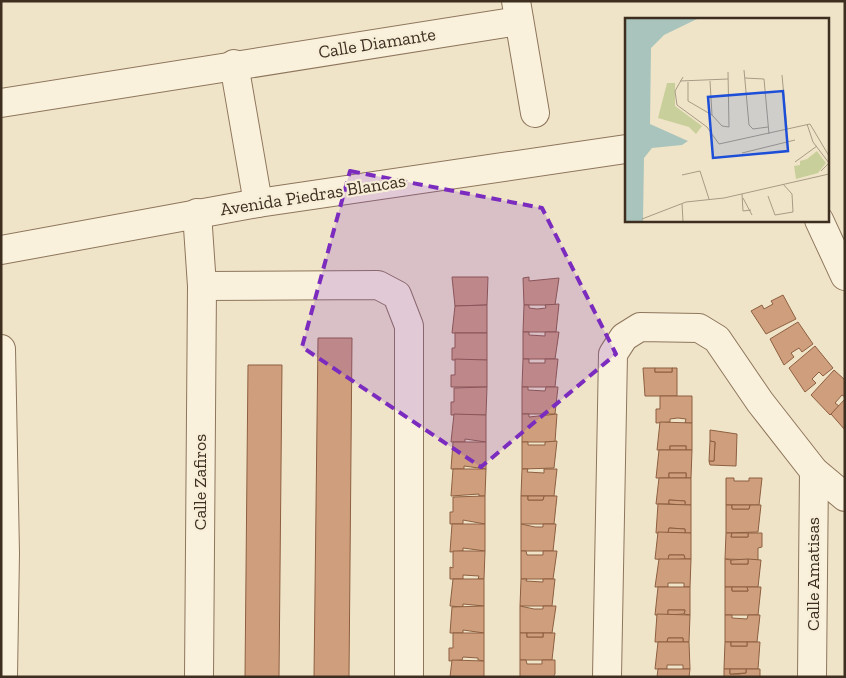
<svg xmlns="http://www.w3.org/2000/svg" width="846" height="678" viewBox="0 0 846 678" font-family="'Zilla Slab',serif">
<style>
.building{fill:#cf9f7d;stroke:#8d5f41}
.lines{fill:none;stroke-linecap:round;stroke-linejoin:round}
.minor-casing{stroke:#8d765c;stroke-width:30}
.minor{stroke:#faf1dc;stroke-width:28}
.marked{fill:#7b2cbf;fill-opacity:0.2;stroke:#7b2cbf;stroke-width:4;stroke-dasharray:10 6;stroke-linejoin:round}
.labels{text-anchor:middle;stroke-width:4.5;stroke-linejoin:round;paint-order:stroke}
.street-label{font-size:18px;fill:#3d2e20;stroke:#f7eed8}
.inset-road{fill:none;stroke:#a89b85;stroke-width:1}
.view{fill:#1d4ed8;fill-opacity:0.15;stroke:#1d4ed8;stroke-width:2.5}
.inset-edge{fill:none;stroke:#3d2e20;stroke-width:2.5}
</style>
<rect width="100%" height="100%" fill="#f0e4c8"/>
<g class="building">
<path d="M452 277H488L487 305 455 306Z"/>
<path d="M529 277V281L559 278 555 305H524L523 278Z"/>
<path d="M783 295 796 319 766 334 751 311 762 305 764 309 773 304 771 301Z"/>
<path d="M559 304 556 332H523L524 305H529V308L537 309 546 308 545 305Z"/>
<path d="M487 305V333H452L455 306Z"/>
<path d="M798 322 813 344 802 352 799 348 791 353 794 357 784 365 770 339Z"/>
<path d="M523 332H529V335L545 336V332H559L555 359H523Z"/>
<path d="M455 333H487V360H452V348H455Z"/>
<path d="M318 338H352L349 677H314Z"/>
<path d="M815 346 833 368 823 376 819 372 812 379 816 383 805 392 789 368Z"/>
<path d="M455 359 487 360V387H451V375H455Z"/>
<path d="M523 359H529V363H545V359H558L555 387H522Z"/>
<path d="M248 365H282L279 677H245Z"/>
<path d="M643 368H655V372H672V368H677V396H645Z"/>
<rect x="655" y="368" width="17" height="4"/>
<path d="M834 370 845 380V397L842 395 835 403 839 406 830 415 811 395Z"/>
<path d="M487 387 486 415H451V402H454V388Z"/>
<path d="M522 387H528V390L545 391 546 387H558L555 414H522Z"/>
<path d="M660 396H692V423H685L686 419 678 418 670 419V422L656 423V409H660Z"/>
<path d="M845 399V430L831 414Z"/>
<path d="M454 414 486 415V442L465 439V442H451Z"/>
<path d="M522 414H529V417L557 414 555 442H522Z"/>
<path d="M660 422 692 423V450H686V446H670V450H657Z"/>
<path d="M710 430 737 434 736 466 710 465 709 461H714L715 442 710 441Z"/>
<path d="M557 441 554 468 522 469V442H528V445H545V442Z"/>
<path d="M710 441 715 442 714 461H709Z"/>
<path d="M453 442H486V469L464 466V469H451Z"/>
<rect x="670" y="446" width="16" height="4"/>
<path d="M659 450H692L691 478H686V473H669V478H656Z"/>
<path d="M453 469H486L485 496H479V494L451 496Z"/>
<path d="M522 469H528L527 472 544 473V469H557L554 496H521Z"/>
<rect x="669" y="473" width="17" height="5"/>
<path d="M659 478H691V505H685V501L669 500V504H656Z"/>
<path d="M726 478H734V481H749V478H762L759 505H726Z"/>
<path d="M485 496V524L463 520V524H450V512H453V497Z"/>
<path d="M521 496H528V500H543L544 496H557L554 524H521Z"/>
<path d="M528 496H544L543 500H528Z"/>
<path d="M669 500 685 501V505L669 504Z"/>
<path d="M658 504 691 505V533H685V529L669 528 668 533H656Z"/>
<path d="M726 505H732V509H749L750 505H761L758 532 726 533Z"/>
<path d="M732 505H750L749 509H732Z"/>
<path d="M452 524H485V551L463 548V551L450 552Z"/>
<path d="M521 524 535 527H543V524H556L553 551H521Z"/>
<path d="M669 528 685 529V533H668Z"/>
<path d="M658 532 691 533V559H685L684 555H669L668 560 655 559Z"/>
<path d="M726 533H732L731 537H748V533H762V547L758 548V560L725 559Z"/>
<path d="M732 533H748V537H731Z"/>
<path d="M453 551H485L484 579H478L479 576 463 575V579H450V567L453 568Z"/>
<path d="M521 551H526L527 555H543V551H557L553 579H521Z"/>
<path d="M669 555H684L685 559 668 560Z"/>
<path d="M659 559H691L690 587H684V583H668V587H655Z"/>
<path d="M725 559 731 560V564H748V559L761 560 758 587H725Z"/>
<path d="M748 559V564H731V560Z"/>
<path d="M453 579H484V606L463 604V607L450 606Z"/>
<path d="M521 579H527L526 581 543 582V579H555L552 606H520Z"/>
<path d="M658 587H690V615L684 614 685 610H668V615H655Z"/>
<path d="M725 587H732V591H748L747 587H761L758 615H725Z"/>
<path d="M732 587H747L748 591H732Z"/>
<path d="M484 606V633L463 630V633H450L452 607Z"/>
<path d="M520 606 534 609H543V606H556L552 633H520Z"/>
<path d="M668 610H685L684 614 668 615Z"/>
<path d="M657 614 690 615 689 642H683V638H668L667 642H655Z"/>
<path d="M725 615H732V618L747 619 748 615H760L757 642H725Z"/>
<path d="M453 633H484V661L478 660V658L463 657 462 660 449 661V648H453Z"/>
<path d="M520 633H527V637H543V633H555L552 660H520Z"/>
<rect x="527" y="633" width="16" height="4"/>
<path d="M668 638H683V642H667Z"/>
<path d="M658 642H689L690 669H683V665H667V669H655Z"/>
<path d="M725 642H731V646H747V642H760L758 669H724Z"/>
<rect x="731" y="642" width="16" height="4"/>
<path d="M452 660 484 661V677H450Z"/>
<path d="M520 660H526L527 664H542V660H555V674L553 677H520Z"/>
<path d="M658 669H690L689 677H657Z"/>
<path d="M724 669H730V674H739L746 673V669H760V677H724Z"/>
<path d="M730 669H746V673L730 674Z"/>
</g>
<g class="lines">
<defs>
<g id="minor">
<path d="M516 1 535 113"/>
<path d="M234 64 258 203"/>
<path d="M1 103 519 21"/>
<path d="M197 213 202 286 199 677"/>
<path d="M819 220 845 276"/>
<path d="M1 250 258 203 626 149"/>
<path d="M202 286 378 285 397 295 409 326V677"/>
<path d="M1 349 5 553 3 677"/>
<path d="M607 677 613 354 624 337 640 327 699 328 717 339 760 402 814 471 845 497"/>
<path d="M812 677 814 471"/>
</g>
</defs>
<use href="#minor" class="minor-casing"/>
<use href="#minor" class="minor"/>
</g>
<path class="marked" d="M350 171 542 208 616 354 481 467 302 347Z"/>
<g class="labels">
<g class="street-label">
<text transform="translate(377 43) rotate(-9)" y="6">Calle Diamante</text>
<text transform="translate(313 195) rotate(-9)" y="6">Avenida Piedras Blancas</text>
<text transform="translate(200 482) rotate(-90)" y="6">Calle Zafiros</text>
<text transform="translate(813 574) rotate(-90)" y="6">Calle Amatisas</text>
</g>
</g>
<g transform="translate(625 18)">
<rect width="204" height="204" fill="#f0e4c8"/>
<path d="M42 65H50V88L77 108 71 116 64 109 33 100ZM192 133 201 145 193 155 171 161 169 148 175 147V143L182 141Z" fill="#c9cf9b"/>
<path d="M0 0H74L39 17 26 30 25 106 63 123 57 127 27 130 19 140 18 203H0Z" fill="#a9c4bc"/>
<path class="inset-road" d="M119 52 124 107 128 111 143 109M157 57 162 111M58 59 50 73 52 87 82 109 94 126 185 106 204 138M120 60 139 61 144 116M55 63 103 61M85 63 87 97M63 64V83L87 97 97 108 104 109 103 54M182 106 188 124 204 145 196 153M117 135 170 122M170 144 192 128M57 157 75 153 84 181M117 176 118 193 126 192M143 178 150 197 168 194 167 176 158 166M118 180 127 197M57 186 58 203M17 201 61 184 99 180 204 156"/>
<path class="view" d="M158 73 163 133 88 140 83 79Z"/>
<rect width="204" height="204" class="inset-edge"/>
</g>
<rect width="846" height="678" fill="none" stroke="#3d2e20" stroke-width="5"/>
</svg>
